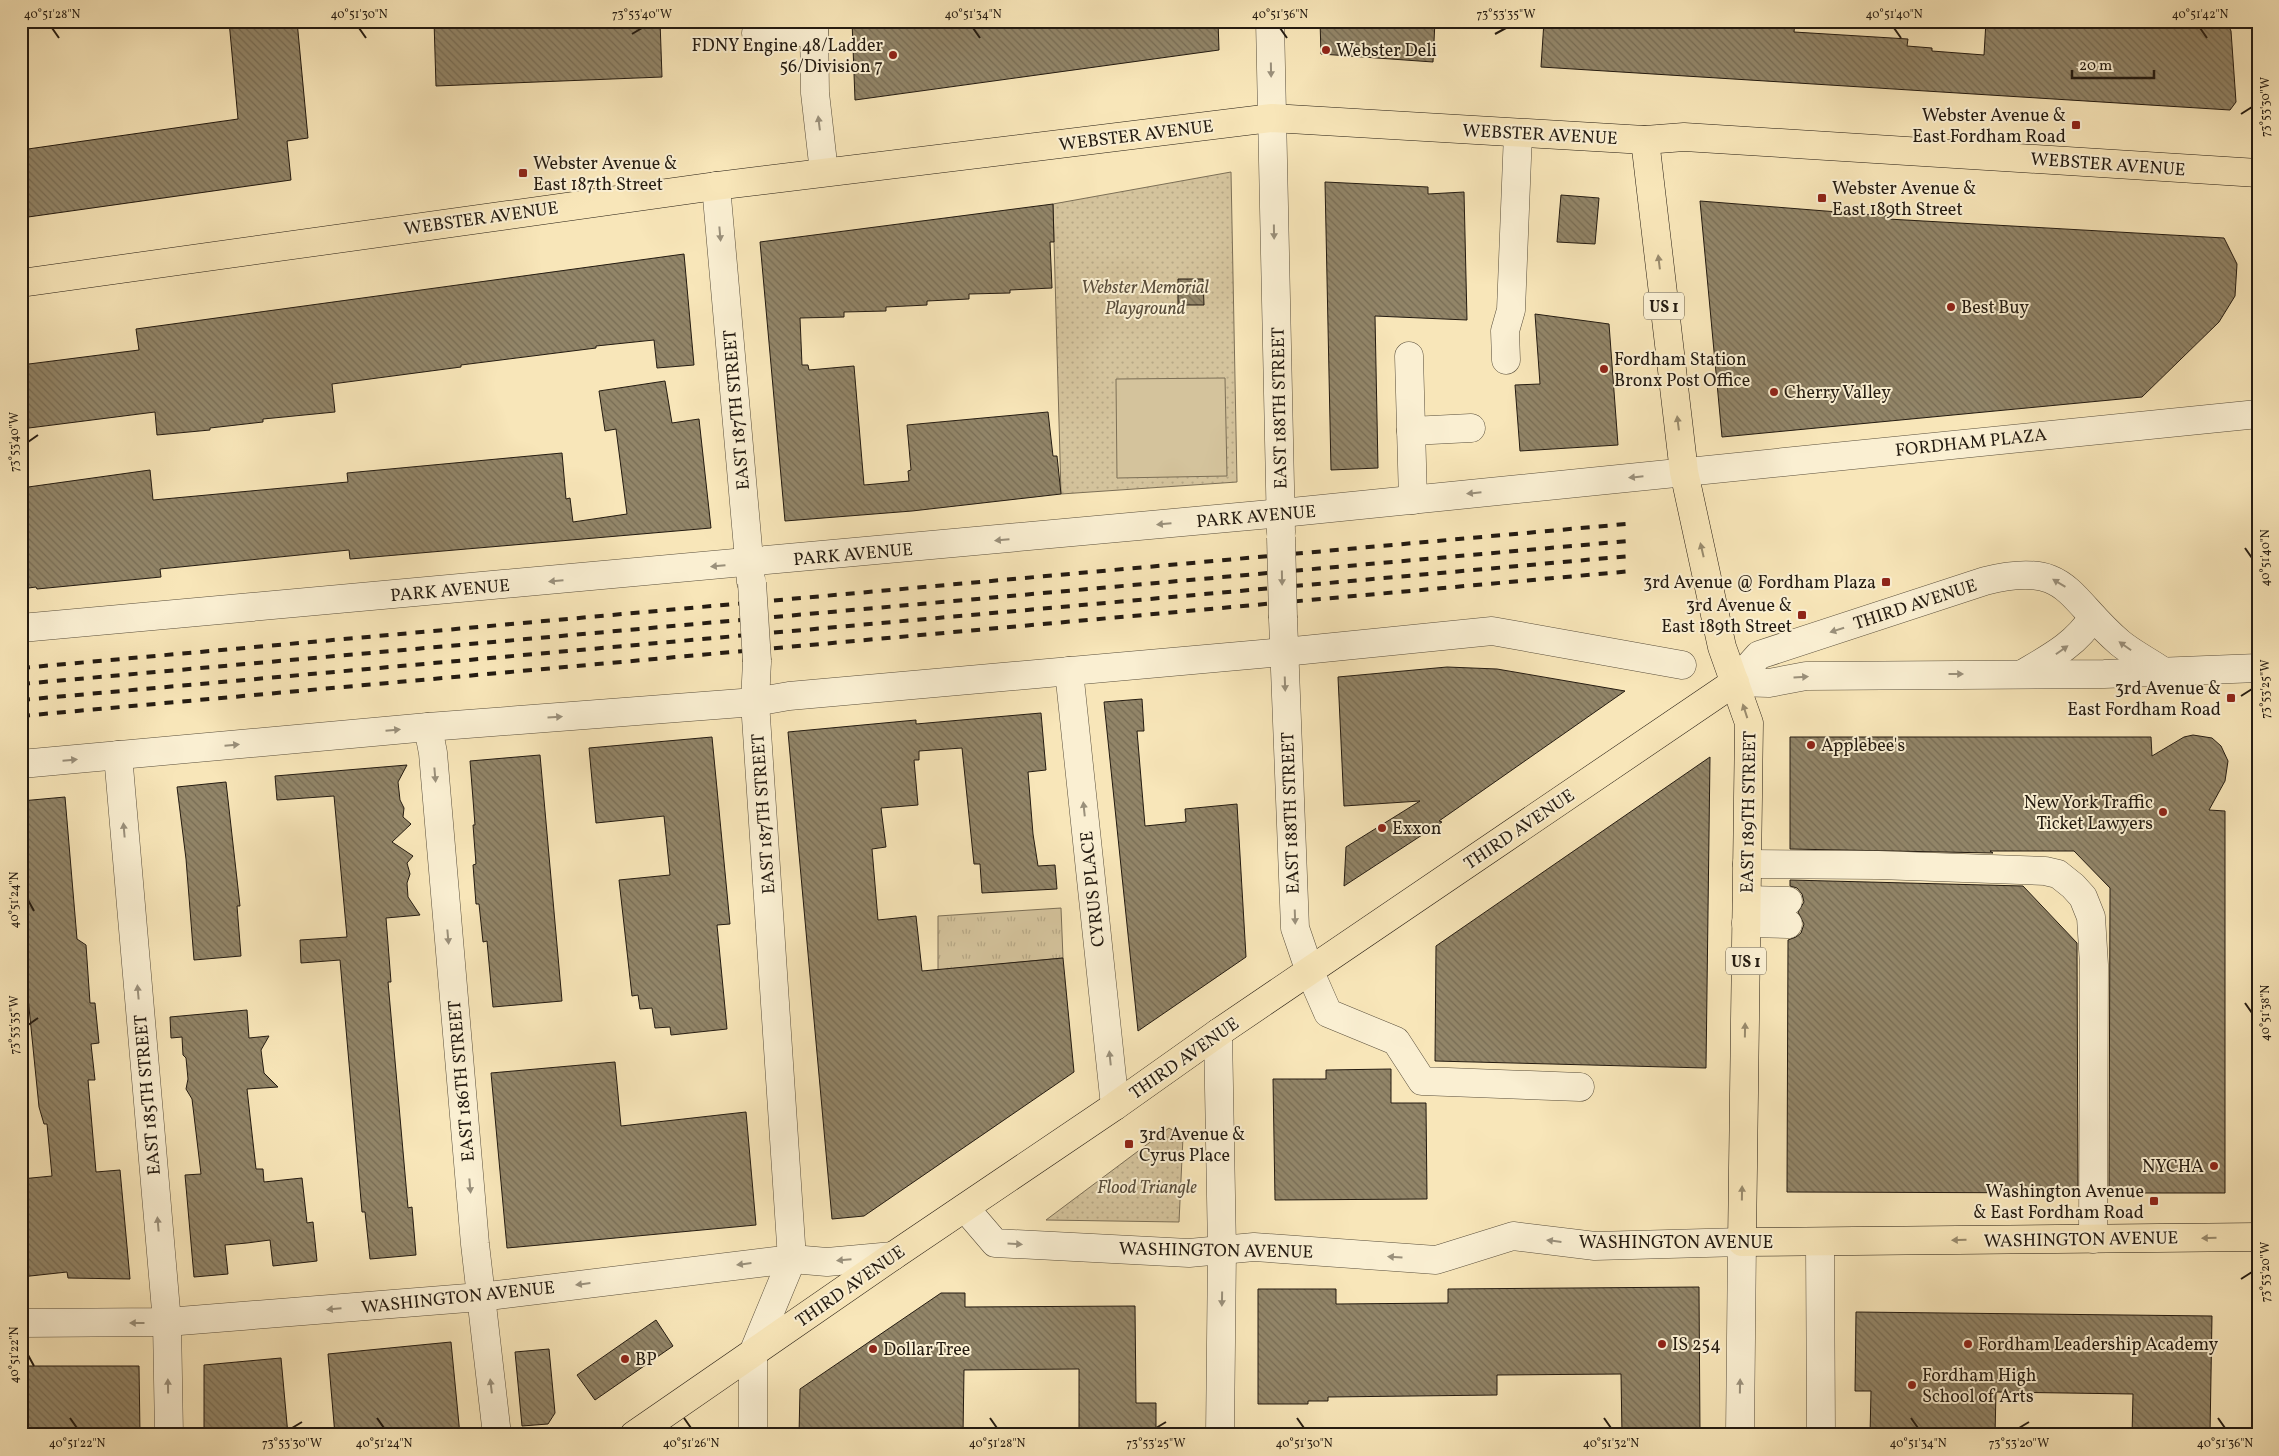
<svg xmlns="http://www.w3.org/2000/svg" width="2279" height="1456" viewBox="0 0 2279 1456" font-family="Vollkorn,serif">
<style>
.grass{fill:url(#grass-tufts);stroke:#7c6f56}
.park{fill:url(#park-dots);stroke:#7c6f56}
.pitch{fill:#d4c39c;stroke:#7c6f56}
.building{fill:url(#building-back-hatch);stroke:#241b11}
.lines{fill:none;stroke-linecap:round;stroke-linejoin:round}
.minor-casing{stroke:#594e3b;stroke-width:29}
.major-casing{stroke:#241b11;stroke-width:29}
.minor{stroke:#faefd2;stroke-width:28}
.major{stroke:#f8e6b9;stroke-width:28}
.rail{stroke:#241b11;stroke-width:4;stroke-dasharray:9 9;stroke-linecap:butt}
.minor-bridge-casing{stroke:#594e3b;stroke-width:29;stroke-linecap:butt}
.minor-bridge{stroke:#faefd2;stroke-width:28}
.oneway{fill:#9a907b}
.oneway2{fill:#998b6d}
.ticks{fill:none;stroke:#241b11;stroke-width:2}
.poi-dot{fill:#8f2418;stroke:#faefd2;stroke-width:2}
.labels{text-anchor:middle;stroke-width:4;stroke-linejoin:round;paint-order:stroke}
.shield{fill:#faefd2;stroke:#645b4b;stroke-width:1}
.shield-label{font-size:16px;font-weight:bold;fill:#241b11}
.poi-label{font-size:18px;fill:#241b11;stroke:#faefd2;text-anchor:start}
.street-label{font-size:18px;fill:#241b11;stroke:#faefd2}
.park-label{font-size:18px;font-style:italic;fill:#594d3b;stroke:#faefd2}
.neatline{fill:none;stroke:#241b11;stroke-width:2}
.ticks-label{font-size:12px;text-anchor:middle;fill:#241b11}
</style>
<defs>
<pattern id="grass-tufts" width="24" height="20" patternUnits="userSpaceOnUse" patternTransform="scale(1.25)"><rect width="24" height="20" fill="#d4c39c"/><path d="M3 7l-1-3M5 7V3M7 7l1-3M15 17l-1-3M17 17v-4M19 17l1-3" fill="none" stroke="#b6a785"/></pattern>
<pattern id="park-dots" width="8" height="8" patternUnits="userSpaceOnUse" patternTransform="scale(1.25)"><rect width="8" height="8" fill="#d4c39c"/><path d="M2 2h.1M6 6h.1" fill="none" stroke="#b6a785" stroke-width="1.8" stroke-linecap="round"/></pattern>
<pattern id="building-back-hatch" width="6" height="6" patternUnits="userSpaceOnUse" patternTransform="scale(1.25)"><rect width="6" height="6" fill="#928568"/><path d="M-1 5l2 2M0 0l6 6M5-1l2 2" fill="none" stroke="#776c54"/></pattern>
</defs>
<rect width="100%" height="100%" fill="#f8e6b9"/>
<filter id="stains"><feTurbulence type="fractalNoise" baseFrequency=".004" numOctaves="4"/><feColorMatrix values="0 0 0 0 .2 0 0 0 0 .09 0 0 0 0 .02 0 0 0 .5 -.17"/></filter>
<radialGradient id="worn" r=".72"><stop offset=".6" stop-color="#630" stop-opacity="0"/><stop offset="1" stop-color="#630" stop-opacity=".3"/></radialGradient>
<path class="grass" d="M1061 908 1063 958 938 970V916Z"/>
<g class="park">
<path d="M1231 172 1237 482 1061 494 1053 204Z"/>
<path d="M1169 1128 1183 1137 1179 1222 1046 1220Z"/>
</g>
<path class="pitch" d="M1225 378 1227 476 1117 478 1116 379Z"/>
<g class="building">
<path d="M229 21H297L308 138 287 141 291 180 21 218V150L238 119Z"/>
<path d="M434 21H660L662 77 436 86Z"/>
<path d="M852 21H1218L1219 50 855 100Z"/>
<path d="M1320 21H1435L1433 62 1321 54Z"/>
<path d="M1544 21H1795L1794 32 1908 39 1907 46 1932 48V51L1984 55 1986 21 2083 27V21H2226L2231 31 2236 102 2230 110 1541 67Z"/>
<path d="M1325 182 1428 187V194L1464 192 1467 320 1375 316 1378 468 1331 470Z"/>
<path d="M1561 195 1599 198 1595 244 1557 242Z"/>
<path d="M1700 201 1888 216V219L2224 238 2237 264 2235 296 2219 322 2142 397 1722 437Z"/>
<path d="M1053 204 1054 242H1050L1052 288 1010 290V293L969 294V299L927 301V305L886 307V311L844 312V317L800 318 802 365H808L809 370 854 366 864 485 909 481 908 471 911 470 907 425 1048 412 1053 456H1057L1061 494 912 511 785 521 760 242Z"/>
<path d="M684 254 694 365 657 368 654 340 596 346V348L461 365V367L332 384 335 412 263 419V422L210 428V430L157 435 155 412 21 429V365L139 350 136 329Z"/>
<path d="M1178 279H1203L1204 305H1178Z"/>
<path d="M1535 314 1609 324 1618 445 1520 451 1515 385 1540 384Z"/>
<path d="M665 381 672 423 699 419 711 528 350 559 349 550 160 569 161 577 37 589 36 587 21 589V488L150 470 153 500 348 482 347 473 562 453 566 499 570 498 573 522 627 514 616 429 605 431 599 391Z"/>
<path d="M1447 667 1497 669 1625 691 1439 821 1442 822 1344 886 1346 847 1420 801 1344 806 1338 677Z"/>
<path d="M1142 699 1144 731H1137L1145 826 1186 822 1185 809 1237 804 1246 957 1138 1031 1104 702Z"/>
<path d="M1041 713 1046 770 1028 772 1033 834 1038 866 1055 865 1057 889 982 893 980 864H974L962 748 919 751V760H914L918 805 881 808 886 847 872 849 878 920 916 916 922 971 1063 958 1074 1072 864 1216 832 1219 788 732 916 720V724Z"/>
<path d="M2193 735 2212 738 2221 746 2228 761 2225 781 2209 810 2225 811V1193H2109L2110 888 2074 851H1990L1993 853 1790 849V737H2151L2152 756 2184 737Z"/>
<path d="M712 737 730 924 717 925 727 1029 671 1035 670 1027 655 1028 652 1008 640 1009 638 995 632 996 619 880 670 875 664 816 596 823 589 748Z"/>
<path d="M540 755 562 1001 493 1007 487 941 483 942 479 904H476L473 865 476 864 473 825H475L470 761Z"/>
<path d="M1710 757 1706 1068 1435 1061 1436 946Z"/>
<path d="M407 765 398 782 400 800 404 808 403 817 411 824 392 842 413 856 407 863 410 874 407 883 408 897 420 915 386 918 391 982H388L397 1083 408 1208 412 1207 416 1255 370 1259 365 1212H362L340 960 301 963 300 940 347 937 334 796 277 800 275 776Z"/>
<path d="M226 782 240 906H237L241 956 194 960 186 859 177 787Z"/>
<path d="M65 797 77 939 86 945 90 1003H95L99 1043 91 1044 95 1080H88L96 1172 120 1170 130 1279 68 1278 67 1272 21 1277V1179L52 1176 47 1124H44L39 1107 25 968H21V938L27 937 21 871V801Z"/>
<path d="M1790 880 2023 886 2077 943 2078 1193 1787 1192 1788 940 1796 937 1801 933 1804 924 1798 912 1804 902 1802 894 1797 888 1790 886Z"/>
<path d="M247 1010 249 1038 269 1036 261 1050 264 1073 278 1087 247 1089 256 1169H263L264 1182 302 1178 307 1223 313 1222 317 1261 273 1266 270 1240 247 1243 225 1245 228 1274 194 1277 185 1175 201 1174 192 1099 186 1089 188 1079 186 1058 183 1055 182 1037 171 1038 170 1017Z"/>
<path d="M615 1062 621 1126 746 1112 756 1225 507 1248 491 1073Z"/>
<path d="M1391 1069V1103H1426L1427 1199 1275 1200 1273 1079H1326V1070Z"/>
<path d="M1699 1287 1700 1435H1622L1621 1374 1497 1375V1395L1328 1397V1401H1308V1404H1258V1289H1336V1304L1448 1303V1289Z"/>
<path d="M941 1293H965V1307L1135 1306 1136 1403H1156V1435H1079V1369L964 1370 963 1435H799L800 1389Z"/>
<path d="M1856 1312 2212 1316 2210 1435H2132L2133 1394 1996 1392 1995 1435H1870L1871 1391H1855Z"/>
<path d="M656 1320 673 1346 595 1400 577 1375Z"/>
<path d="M451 1342 460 1435H335L328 1354Z"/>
<path d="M549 1349 555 1413 548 1424 522 1426 515 1352Z"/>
<path d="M281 1358 288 1435H204V1365Z"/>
<path d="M21 1366H139L140 1435H21Z"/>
</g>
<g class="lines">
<defs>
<g id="minor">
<path d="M814 21 815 93 824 172"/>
<path d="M1270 21 1281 532"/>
<path d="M756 33 814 32"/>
<path d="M716 186 751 582"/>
<path d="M1409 356 1413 500"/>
<path d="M1506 360 1505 331 1511 310 1518 133"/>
<path d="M1411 431 1471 428"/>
<path d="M1283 618 1295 928 1310 972 1328 1013 1396 1041 1422 1081 1580 1087"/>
<path d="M21 628 1282 513 2258 414"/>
<path d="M1069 671 1115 1106"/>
<path d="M2024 673C2051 657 2076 644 2093 617"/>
<path d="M1735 682 1769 683 1806 676 2104 674 2258 668"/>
<path d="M1735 682 1759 655 1985 581C2069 560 2066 597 2120 643 2132 653 2148 661 2161 670"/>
<path d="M428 727 433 753 475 1244 497 1435"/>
<path d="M118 755 167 1322 169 1435"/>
<path d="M21 764 428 727 755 702 789 696 1284 652 1492 631 1682 665"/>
<path d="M1747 864 1878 865 2045 871 2058 874 2073 886 2083 897 2091 917 2094 965 2093 1239"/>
<path d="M1747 900 1788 901"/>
<path d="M1746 923 1788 924"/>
<path d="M1218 1033 1222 1250 1220 1435"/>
<path d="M965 1208 995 1243 1189 1253 1254 1247 1436 1260 1513 1236 1595 1246 1742 1242 1740 1435"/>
<path d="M1820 1242 1821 1435"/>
<path d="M21 1323 167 1322 480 1297 792 1259 827 1262 893 1256"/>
<path d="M753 1435V1353L792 1259 755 702 757 661"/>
</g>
<g id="major">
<path d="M1645 140 1684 472 1722 647 1749 723 1742 1242 2258 1237"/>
<path d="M21 283 716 186 1272 118 1645 140 1684 137 2258 173"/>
<path d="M634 1435 893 1256 1115 1106 1218 1033 1735 682"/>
</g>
</defs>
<use href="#minor" class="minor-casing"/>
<use href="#major" class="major-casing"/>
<use href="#minor" class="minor"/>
<use href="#major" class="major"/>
<g class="rail">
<path d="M21 668 1626 524"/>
<path d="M21 684 1628 541"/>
<path d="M21 700 1630 556"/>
<path d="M21 716 1632 571"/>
</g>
<defs>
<g id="minor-bridge">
<path d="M1281 537 1283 618"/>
<path d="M752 583 757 661"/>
</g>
</defs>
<use href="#minor-bridge" class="minor-bridge-casing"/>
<use href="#minor-bridge" class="minor-bridge"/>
</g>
<defs><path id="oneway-solid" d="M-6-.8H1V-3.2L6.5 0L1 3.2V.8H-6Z" transform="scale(1.25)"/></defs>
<g class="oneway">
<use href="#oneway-solid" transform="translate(1271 70) rotate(89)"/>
<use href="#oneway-solid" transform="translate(819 123) rotate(-97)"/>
<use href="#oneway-solid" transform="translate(1274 232) rotate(89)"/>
<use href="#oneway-solid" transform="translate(720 234) rotate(85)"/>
<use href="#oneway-solid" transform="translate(1636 477) rotate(174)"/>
<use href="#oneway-solid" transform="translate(1474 493) rotate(174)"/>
<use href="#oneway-solid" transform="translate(1164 524) rotate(175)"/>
<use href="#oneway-solid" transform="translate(1002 540) rotate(175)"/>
<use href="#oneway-solid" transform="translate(718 566) rotate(175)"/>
<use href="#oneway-solid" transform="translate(1282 578) rotate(89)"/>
<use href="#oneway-solid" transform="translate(556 581) rotate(175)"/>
<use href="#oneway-solid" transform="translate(2059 583) rotate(-149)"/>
<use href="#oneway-solid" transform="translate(1837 630) rotate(162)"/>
<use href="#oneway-solid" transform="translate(2125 646) rotate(-145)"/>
<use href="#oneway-solid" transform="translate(2062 650) rotate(-35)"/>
<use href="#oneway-solid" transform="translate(1956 674)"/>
<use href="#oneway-solid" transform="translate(1801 677) rotate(-4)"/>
<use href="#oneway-solid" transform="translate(1285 684) rotate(88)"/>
<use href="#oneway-solid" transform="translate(555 717) rotate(-4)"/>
<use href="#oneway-solid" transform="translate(393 730) rotate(-5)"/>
<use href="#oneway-solid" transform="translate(232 745) rotate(-5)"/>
<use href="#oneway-solid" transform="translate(70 760) rotate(-5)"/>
<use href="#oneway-solid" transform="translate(435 775) rotate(85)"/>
<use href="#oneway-solid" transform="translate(1084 809) rotate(-96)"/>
<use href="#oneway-solid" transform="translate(124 830) rotate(-95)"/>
<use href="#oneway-solid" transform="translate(1295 917) rotate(88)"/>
<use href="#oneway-solid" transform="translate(448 937) rotate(85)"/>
<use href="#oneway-solid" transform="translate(138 992) rotate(-95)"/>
<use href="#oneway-solid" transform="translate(1110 1058) rotate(-96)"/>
<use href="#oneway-solid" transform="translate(470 1186) rotate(85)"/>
<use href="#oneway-solid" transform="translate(158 1224) rotate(-95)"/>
<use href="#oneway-solid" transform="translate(1554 1241) rotate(-173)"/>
<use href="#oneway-solid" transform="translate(1015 1244) rotate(3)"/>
<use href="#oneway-solid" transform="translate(1395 1257) rotate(-176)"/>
<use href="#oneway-solid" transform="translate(844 1260) rotate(175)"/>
<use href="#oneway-solid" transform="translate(744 1264) rotate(173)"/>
<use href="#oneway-solid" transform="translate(583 1284) rotate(173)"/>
<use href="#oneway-solid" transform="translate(1222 1299) rotate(91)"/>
<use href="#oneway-solid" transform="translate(334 1309) rotate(175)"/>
<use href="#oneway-solid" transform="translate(137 1323) rotate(180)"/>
<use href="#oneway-solid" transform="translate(168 1386) rotate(-91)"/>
<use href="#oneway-solid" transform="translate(491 1386) rotate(-97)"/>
<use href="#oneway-solid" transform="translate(1740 1386) rotate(-89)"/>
</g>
<g class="oneway2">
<use href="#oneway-solid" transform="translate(1659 262) rotate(-97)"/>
<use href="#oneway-solid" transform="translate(1678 423) rotate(-97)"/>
<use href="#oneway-solid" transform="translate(1702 550) rotate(-103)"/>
<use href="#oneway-solid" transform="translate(1745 711) rotate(-108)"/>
<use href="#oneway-solid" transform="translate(1745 1030) rotate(-89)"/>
<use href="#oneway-solid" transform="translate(1742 1193) rotate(-89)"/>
<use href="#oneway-solid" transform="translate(2209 1238) rotate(179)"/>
<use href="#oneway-solid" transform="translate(1959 1240) rotate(179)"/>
</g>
<path class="ticks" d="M52 28 59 38M359 28 366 38M973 28 980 38M1280 28 1287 38M1894 28 1901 38M2200 28 2207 38M632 34 642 28M1495 34 1506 28M2241 114 2252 107M28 442 38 435M2245 548 2252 558M2241 696 2252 689M28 900 34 911M2245 1003 2252 1013M28 1025 38 1018M2241 1279 2252 1272M28 1355 34 1366M70 1418 77 1428M377 1418 384 1428M684 1418 691 1428M990 1418 997 1428M1297 1418 1304 1428M1604 1418 1611 1428M1911 1418 1918 1428M2218 1418 2225 1428M292 1428 302 1422M1156 1428 1166 1422M2019 1428 2029 1422"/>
<g class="poi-dot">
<circle cx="1326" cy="50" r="5"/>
<circle cx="893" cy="55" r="5"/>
<rect x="2071" y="120" width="10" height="10" rx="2.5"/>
<rect x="518" y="168" width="10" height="10" rx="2.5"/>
<rect x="1817" y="193" width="10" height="10" rx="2.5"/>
<circle cx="1951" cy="307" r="5"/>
<circle cx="1604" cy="369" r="5"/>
<circle cx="1774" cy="392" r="5"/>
<rect x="1881" y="577" width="10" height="10" rx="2.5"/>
<rect x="1797" y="610" width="10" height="10" rx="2.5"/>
<rect x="2226" y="693" width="10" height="10" rx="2.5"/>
<circle cx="1811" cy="745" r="5"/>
<circle cx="2163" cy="812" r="5"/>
<circle cx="1382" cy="828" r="5"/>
<rect x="1124" y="1139" width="10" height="10" rx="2.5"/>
<circle cx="2214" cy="1166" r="5"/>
<rect x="2149" y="1196" width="10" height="10" rx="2.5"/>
<circle cx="1662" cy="1344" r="5"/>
<circle cx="1968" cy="1344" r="5"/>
<circle cx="873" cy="1349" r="5"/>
<circle cx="625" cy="1359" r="5"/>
<circle cx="1912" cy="1385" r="5"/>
</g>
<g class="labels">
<g class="shield">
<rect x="1644" y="292.5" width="40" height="27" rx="4"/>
<rect x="1726" y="947.5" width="40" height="27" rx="4"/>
</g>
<g class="shield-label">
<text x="1664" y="312">US 1</text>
<text x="1746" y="967">US 1</text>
</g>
<g class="poi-label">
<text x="883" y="51" text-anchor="end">FDNY Engine 48/Ladder<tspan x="883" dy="21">56/Division 7</tspan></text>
<text x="1336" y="56">Webster Deli</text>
<text x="2066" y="121" text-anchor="end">Webster Avenue &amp;<tspan x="2066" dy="21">East Fordham Road</tspan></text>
<text x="533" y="169">Webster Avenue &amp;<tspan x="533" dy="21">East 187th Street</tspan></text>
<text x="1832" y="194">Webster Avenue &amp;<tspan x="1832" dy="21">East 189th Street</tspan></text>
<text x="1961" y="313">Best Buy</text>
<text x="1614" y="365">Fordham Station<tspan x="1614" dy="21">Bronx Post Office</tspan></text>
<text x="1784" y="398">Cherry Valley</text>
<text x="1876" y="588" text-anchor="end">3rd Avenue @ Fordham Plaza</text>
<text x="1792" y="611" text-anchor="end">3rd Avenue &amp;<tspan x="1792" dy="21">East 189th Street</tspan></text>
<text x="2221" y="694" text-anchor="end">3rd Avenue &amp;<tspan x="2221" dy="21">East Fordham Road</tspan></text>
<text x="1821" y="751">Applebee's</text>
<text x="2153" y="808" text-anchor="end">New York Traffic<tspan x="2153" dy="21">Ticket Lawyers</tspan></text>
<text x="1392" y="834">Exxon</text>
<text x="1139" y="1140">3rd Avenue &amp;<tspan x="1139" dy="21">Cyrus Place</tspan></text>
<text x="2204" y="1172" text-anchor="end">NYCHA</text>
<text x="2144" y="1197" text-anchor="end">Washington Avenue<tspan x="2144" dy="21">&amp; East Fordham Road</tspan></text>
<text x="1672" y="1350">IS 254</text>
<text x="1978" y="1350">Fordham Leadership Academy</text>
<text x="883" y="1355">Dollar Tree</text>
<text x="635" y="1365">BP</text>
<text x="1922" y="1381">Fordham High<tspan x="1922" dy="21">School of Arts</tspan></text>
</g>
<g class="street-label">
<text transform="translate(1540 134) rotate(3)" y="6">WEBSTER AVENUE</text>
<text transform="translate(1136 135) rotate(-7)" y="6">WEBSTER AVENUE</text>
<text transform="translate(2108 164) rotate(4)" y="6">WEBSTER AVENUE</text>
<text transform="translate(481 218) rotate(-8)" y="6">WEBSTER AVENUE</text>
<text transform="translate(1279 408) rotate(-91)" y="6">EAST 188TH STREET</text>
<text transform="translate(736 410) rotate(-95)" y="6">EAST 187TH STREET</text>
<text transform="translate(1971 442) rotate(-6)" y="6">FORDHAM PLAZA</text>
<text transform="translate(1256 516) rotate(-5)" y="6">PARK AVENUE</text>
<text transform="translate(853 554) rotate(-5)" y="6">PARK AVENUE</text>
<text transform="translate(450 590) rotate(-5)" y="6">PARK AVENUE</text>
<text transform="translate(1915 604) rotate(-18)" y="6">THIRD AVENUE</text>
<text transform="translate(1748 812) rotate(-89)" y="6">EAST 189TH STREET</text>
<text transform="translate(1290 813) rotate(-92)" y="6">EAST 188TH STREET</text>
<text transform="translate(763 814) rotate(-94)" y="6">EAST 187TH STREET</text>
<text transform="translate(1519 829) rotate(-34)" y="6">THIRD AVENUE</text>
<text transform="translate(1092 889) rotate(-96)" y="6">CYRUS PLACE</text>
<text transform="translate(1184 1058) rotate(-35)" y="6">THIRD AVENUE</text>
<text transform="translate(461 1081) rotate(-95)" y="6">EAST 186TH STREET</text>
<text transform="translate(147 1095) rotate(-95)" y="6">EAST 185TH STREET</text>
<text transform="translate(2081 1239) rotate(-1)" y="6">WASHINGTON AVENUE</text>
<text x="1676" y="1248">WASHINGTON AVENUE</text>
<text transform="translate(1216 1250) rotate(1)" y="6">WASHINGTON AVENUE</text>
<text transform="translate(850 1286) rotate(-35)" y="6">THIRD AVENUE</text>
<text transform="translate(458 1297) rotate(-6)" y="6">WASHINGTON AVENUE</text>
</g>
<g class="park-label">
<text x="1145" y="293">Webster Memorial<tspan x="1145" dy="21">Playground</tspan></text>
<text x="1147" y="1193">Flood Triangle</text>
</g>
</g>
<rect width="2279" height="1456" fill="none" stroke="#f8e6b9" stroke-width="55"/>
<path d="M2072 70v8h82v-8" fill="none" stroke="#241b11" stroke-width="2.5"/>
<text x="2079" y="70" font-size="15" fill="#241b11" stroke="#faefd2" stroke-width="4" paint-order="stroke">20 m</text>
<rect x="28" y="28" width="2224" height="1400" class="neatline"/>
<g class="ticks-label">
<text x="52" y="18">40°51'28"N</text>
<text x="359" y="18">40°51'30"N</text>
<text x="642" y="18">73°53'40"W</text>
<text x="973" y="18">40°51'34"N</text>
<text x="1280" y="18">40°51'36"N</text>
<text x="1506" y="18">73°53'35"W</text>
<text x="1894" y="18">40°51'40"N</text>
<text x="2200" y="18">40°51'42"N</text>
<text transform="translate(2265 107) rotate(-90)" y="4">73°53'30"W</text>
<text transform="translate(14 442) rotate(-90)" y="4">73°53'40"W</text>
<text transform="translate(2265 558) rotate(-90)" y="4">40°51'40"N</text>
<text transform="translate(2265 689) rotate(-90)" y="4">73°53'25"W</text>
<text transform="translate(14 900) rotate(-90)" y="4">40°51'24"N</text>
<text transform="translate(2265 1013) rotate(-90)" y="4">40°51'38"N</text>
<text transform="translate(14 1025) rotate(-90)" y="4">73°53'35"W</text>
<text transform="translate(2265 1272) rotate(-90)" y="4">73°53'20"W</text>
<text transform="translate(14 1355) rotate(-90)" y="4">40°51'22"N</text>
<text x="77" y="1447">40°51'22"N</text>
<text x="292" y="1447">73°53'30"W</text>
<text x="384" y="1447">40°51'24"N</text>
<text x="691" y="1447">40°51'26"N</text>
<text x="997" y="1447">40°51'28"N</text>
<text x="1156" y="1447">73°53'25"W</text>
<text x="1304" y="1447">40°51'30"N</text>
<text x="1611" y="1447">40°51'32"N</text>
<text x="1918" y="1447">40°51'34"N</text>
<text x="2019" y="1447">73°53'20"W</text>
<text x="2225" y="1447">40°51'36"N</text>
</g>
<rect width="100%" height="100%" filter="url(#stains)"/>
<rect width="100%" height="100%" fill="url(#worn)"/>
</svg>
